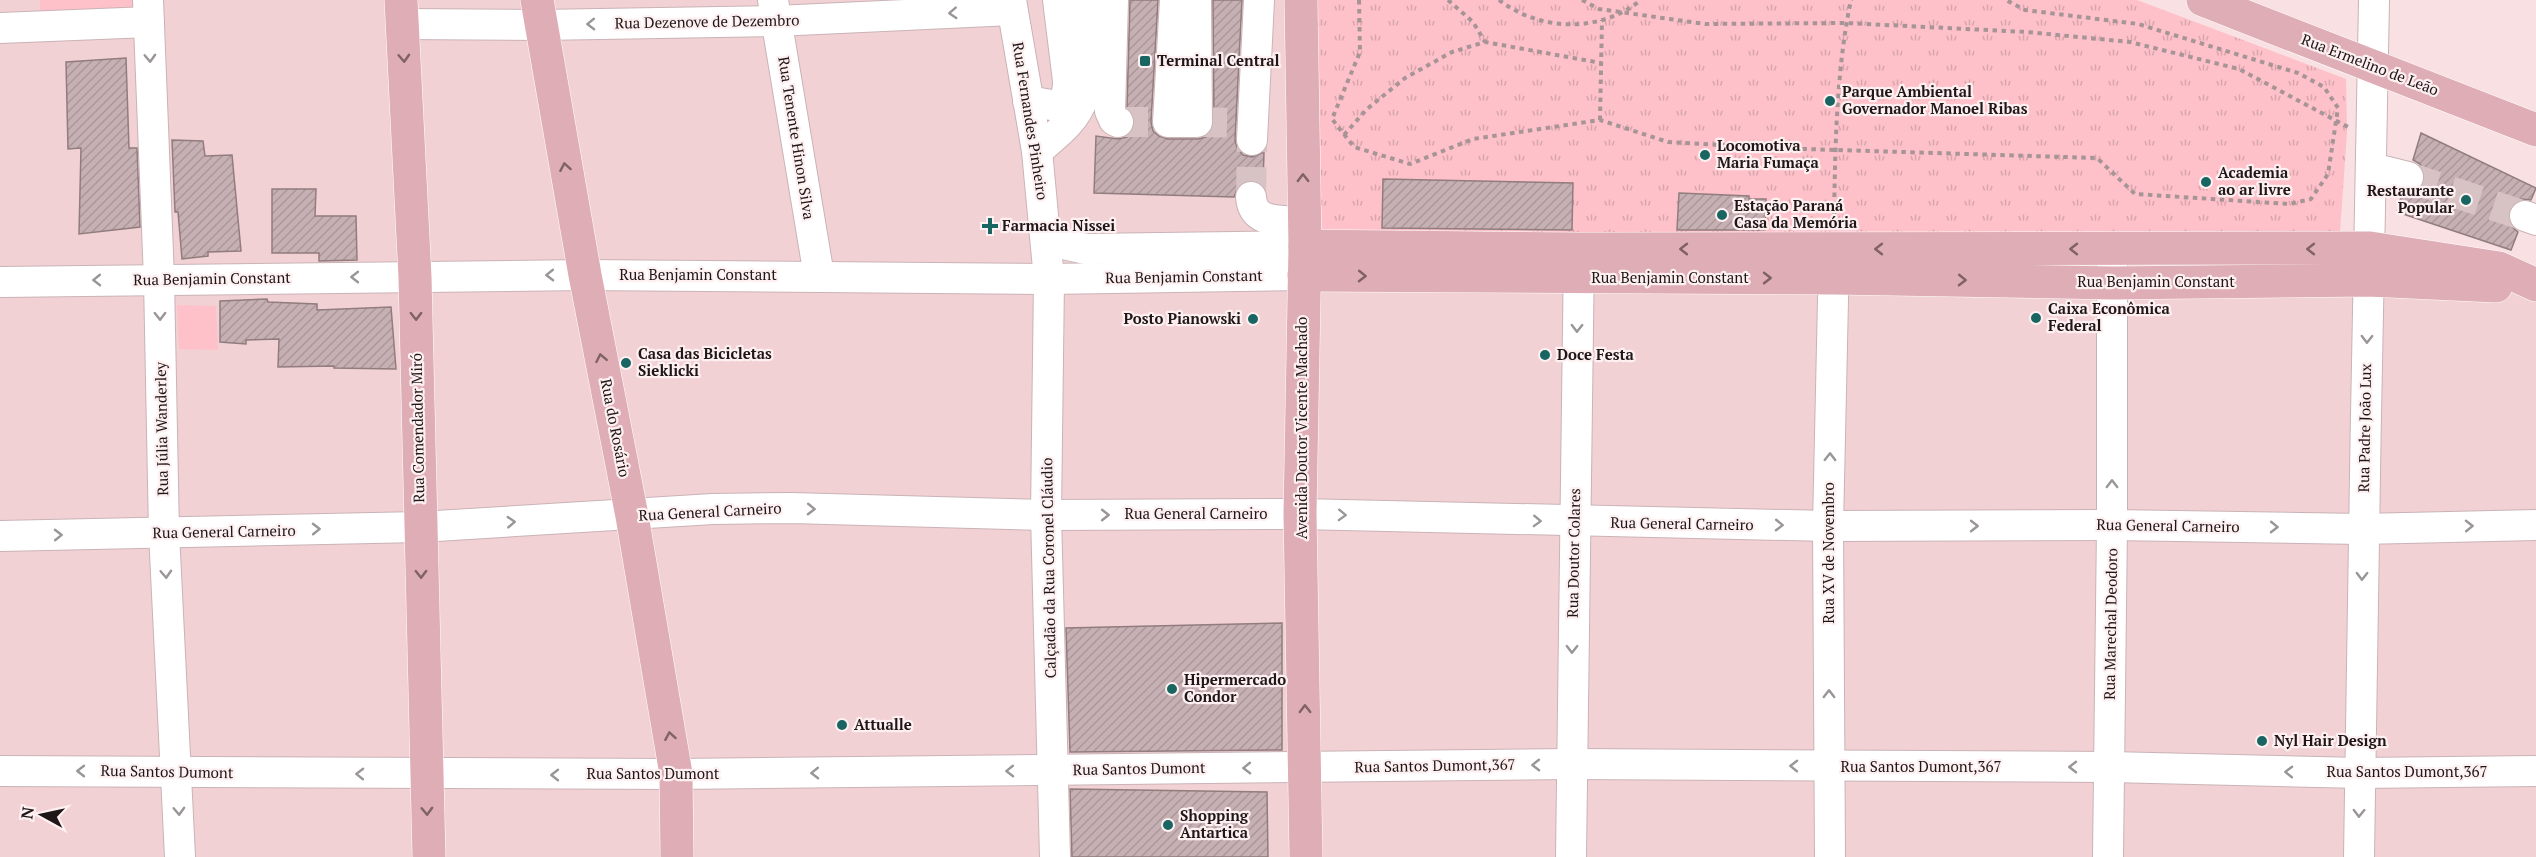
<svg xmlns="http://www.w3.org/2000/svg" width="2536" height="857" viewBox="0 0 2536 857" font-family="'PT Serif',serif">
<style>
.built{fill:#f2d1d5}
.grass{fill:#fec1c9}
.park{fill:url(#park-tufts)}
.building{fill:url(#building-hatch);stroke:#917c7e;stroke-width:1.5}
.lines{fill:none;stroke-linecap:round;stroke-linejoin:round}
.minor-tunnel{stroke:#d7c2c4;stroke-width:30;stroke-dasharray:30 15;stroke-linecap:butt}
.minor-casing{stroke:#cab3b6;stroke-width:32}
.major-casing{stroke:#fff;stroke-width:34}
.path{stroke:#a79497;stroke-width:4;stroke-dasharray:4.5 4.5;stroke-linecap:butt}
.minor{stroke:#fff;stroke-width:30}
.major{stroke:#dfadb5;stroke-width:33}
.oneway{stroke:#9a9697}
.oneway2{stroke:#7f6266}
.poi-dot{fill:#186562;stroke:#fef0f1;stroke-width:2}
.labels{text-anchor:middle;stroke-width:4.5;stroke-linejoin:round;paint-order:stroke}
.street-label{font-size:15px;fill:#1f1617;stroke:#fef0f1}
.poi-label{font-size:15px;font-weight:bold;fill:#1f1617;stroke:#fef0f1;text-anchor:start}
</style>
<defs>
<pattern id="park-tufts" width="24" height="20" patternUnits="userSpaceOnUse" patternTransform="scale(1.5)"><rect width="24" height="20" fill="#fec1c9"/><path d="M3 7l-1-3M5 7V3M7 7l1-3M15 17l-1-3M17 17v-4M19 17l1-3" fill="none" stroke="#d9a5ac"/></pattern>
<pattern id="building-hatch" width="6" height="6" patternUnits="userSpaceOnUse" patternTransform="scale(1.5)"><rect width="6" height="6" fill="#c7b0b3"/><path d="M-1 1l2-2M0 6l6-6M5 7l2-2" fill="none" stroke="#aa9799"/></pattern>
</defs>
<rect width="100%" height="100%" fill="#f8e0e3"/>
<path class="built" d="M0 0H1308L1834 244 2536 276V857H0Z"/>
<g class="grass">
<path d="M40 0H137L138 13 40 18Z"/>
<path d="M177 305 216 306 218 350 179 349Z"/>
</g>
<path class="park" d="M1314 0H2137L2346 79 2347 132 2340 232 1317 236Z"/>
<g class="building">
<path d="M1130 0H1158L1151 122 1153 131 1159 136 1168 139H1198L1206 137 1212 130 1214 122 1213 0H1242L1235 140 1237 148 1243 155 1252 157 1264 152 1263 185 1256 180H1247L1239 185 1234 197 1094 193 1096 136 1118 139 1127 137 1133 130 1135 122 1133 113 1127 108Z"/>
<path d="M126 58 129 148H137L140 227 79 234 81 148 68 149 66 62Z"/>
<path d="M2421 133 2536 188 2531 200 2521 199 2514 203 2509 210 2508 220 2512 227 2518 232 2511 250 2397 212 2402 193H2413L2420 189 2425 182 2424 172 2420 164 2413 160Z"/>
<path d="M172 140 203 141 205 156 232 155 241 251 208 252V256L182 259 178 212H175Z"/>
<path d="M1383 179 1573 183 1572 230 1382 228Z"/>
<path d="M272 189H316L315 216H356L357 260 319 261V253H272Z"/>
<path d="M1679 193 1749 196V199H1766L1765 230H1677Z"/>
<path d="M267 299 268 302 317 304V310L391 307 396 369 334 368V366L278 367 279 339 246 340V344L220 342V301Z"/>
<path d="M1282 623V750L1070 752 1066 628Z"/>
<path d="M1070 789 1267 792 1268 857H1072Z"/>
</g>
<g class="lines">
<g class="minor-tunnel">
<path d="M1118 122H1168"/>
<path d="M1197 122 1245 123"/>
<path d="M2408 177 2525 216"/>
<path d="M1251 197 1252 140"/>
</g>
<defs>
<g id="minor">
<path d="M148 0 159 279 164 533 180 857"/>
<path d="M773 0 819 276"/>
<path d="M1011 0 1037 151 1049 279 1046 515 1055 857"/>
<path d="M1113 0 1110 111 1114 120 1118 122"/>
<path d="M1175 0 1168 122H1197L1196 0"/>
<path d="M402 24 540 25 776 21 1012 10"/>
<path d="M0 28 149 22"/>
<path d="M1028 101 1057 106C1066 99 1068 93 1068 81L1058 0"/>
<path d="M1252 140 1259 0"/>
<path d="M1037 151C1057 134 1075 122 1084 96L1086 0"/>
<path d="M2372 168 2408 177"/>
<path d="M1251 197C1253 225 1282 220 1304 222"/>
<path d="M2525 216 2536 220"/>
<path d="M1046 236 1068 245 1086 249 1305 246"/>
<path d="M0 282 585 275 1049 279 1304 275"/>
<path d="M0 536 420 527 713 509 791 508 1046 515 1300 514 1828 526 2112 525 2362 529 2536 525"/>
<path d="M0 771 676 774 1571 764 2110 767 2360 773 2536 771"/>
<path d="M1571 857 1579 252"/>
<path d="M1830 857 1828 526 1834 254"/>
<path d="M2108 857 2112 525V249"/>
<path d="M2359 857C2362 571 2369 286 2374 0"/>
</g>
<g id="major">
<path d="M401 0 415 277 429 857"/>
<path d="M537 0 585 275 632 516 676 774 677 857"/>
<path d="M1301 0 1305 246 1300 514 1306 857"/>
<path d="M2203 0 2536 130"/>
<path d="M1305 246 1579 249 2370 248 2499 268 2536 285"/>
<path d="M1304 275 1834 278 2113 283 2368 280 2496 286"/>
</g>
</defs>
<use href="#minor" class="minor-casing"/>
<use href="#major" class="major-casing"/>
<g class="path">
<path d="M1359 0 1360 52 1332 119 1354 147 1410 164 1473 139 1600 120 1668 142 1772 148 2097 158 2135 194 2289 204 2311 199 2328 174 2338 108 2324 87 2298 73 2138 24 2025 10 2006 0"/>
<path d="M1448 0 1473 22 1485 42"/>
<path d="M1499 0C1541 32 1600 33 1641 0"/>
<path d="M1582 0 1599 9 1705 24 1846 23 2027 32 2130 42 2239 69 2348 127"/>
<path d="M1600 120 1602 20"/>
<path d="M1344 135 1367 109 1405 78 1452 52 1485 42 1601 63"/>
<path d="M1834 224C1835 152 1836 70 1851 0"/>
</g>
<use href="#minor" class="minor"/>
<use href="#major" class="major"/>
</g>
<defs><path id="oneway-chevron" d="M-2-3.5L2.5 0L-2 3.5" fill="none" stroke-width="1.6" stroke-linecap="round" stroke-linejoin="round" transform="scale(1.5)"/></defs>
<g class="oneway">
<use href="#oneway-chevron" transform="translate(953 13) rotate(177)"/>
<use href="#oneway-chevron" transform="translate(591 24) rotate(179)"/>
<use href="#oneway-chevron" transform="translate(150 58) rotate(88)"/>
<use href="#oneway-chevron" transform="translate(550 275) rotate(179)"/>
<use href="#oneway-chevron" transform="translate(355 277) rotate(180)"/>
<use href="#oneway-chevron" transform="translate(97 280) rotate(179)"/>
<use href="#oneway-chevron" transform="translate(160 316) rotate(89)"/>
<use href="#oneway-chevron" transform="translate(1577 328) rotate(91)"/>
<use href="#oneway-chevron" transform="translate(2367 339) rotate(91)"/>
<use href="#oneway-chevron" transform="translate(1830 457) rotate(-89)"/>
<use href="#oneway-chevron" transform="translate(2112 484) rotate(-90)"/>
<use href="#oneway-chevron" transform="translate(811 509) rotate(1)"/>
<use href="#oneway-chevron" transform="translate(1105 515)"/>
<use href="#oneway-chevron" transform="translate(1342 515) rotate(2)"/>
<use href="#oneway-chevron" transform="translate(1537 521) rotate(2)"/>
<use href="#oneway-chevron" transform="translate(511 522) rotate(-3)"/>
<use href="#oneway-chevron" transform="translate(1779 525) rotate(1)"/>
<use href="#oneway-chevron" transform="translate(1974 526)"/>
<use href="#oneway-chevron" transform="translate(2469 526) rotate(-1)"/>
<use href="#oneway-chevron" transform="translate(2274 527) rotate(1)"/>
<use href="#oneway-chevron" transform="translate(316 529) rotate(-1)"/>
<use href="#oneway-chevron" transform="translate(58 535) rotate(-1)"/>
<use href="#oneway-chevron" transform="translate(166 574) rotate(87)"/>
<use href="#oneway-chevron" transform="translate(2362 576) rotate(91)"/>
<use href="#oneway-chevron" transform="translate(1572 649) rotate(91)"/>
<use href="#oneway-chevron" transform="translate(1829 694) rotate(-90)"/>
<use href="#oneway-chevron" transform="translate(1536 765) rotate(179)"/>
<use href="#oneway-chevron" transform="translate(1794 766) rotate(-179)"/>
<use href="#oneway-chevron" transform="translate(2073 767) rotate(-180)"/>
<use href="#oneway-chevron" transform="translate(1247 768) rotate(179)"/>
<use href="#oneway-chevron" transform="translate(81 771) rotate(-180)"/>
<use href="#oneway-chevron" transform="translate(1010 771) rotate(179)"/>
<use href="#oneway-chevron" transform="translate(2289 772) rotate(-179)"/>
<use href="#oneway-chevron" transform="translate(815 773) rotate(179)"/>
<use href="#oneway-chevron" transform="translate(360 774) rotate(-179)"/>
<use href="#oneway-chevron" transform="translate(555 775) rotate(180)"/>
<use href="#oneway-chevron" transform="translate(179 811) rotate(88)"/>
<use href="#oneway-chevron" transform="translate(2359 813) rotate(91)"/>
</g>
<g class="oneway2">
<use href="#oneway-chevron" transform="translate(404 58) rotate(87)"/>
<use href="#oneway-chevron" transform="translate(565 167) rotate(-100)"/>
<use href="#oneway-chevron" transform="translate(1303 178) rotate(-91)"/>
<use href="#oneway-chevron" transform="translate(1684 249) rotate(180)"/>
<use href="#oneway-chevron" transform="translate(1879 249) rotate(-180)"/>
<use href="#oneway-chevron" transform="translate(2074 249) rotate(-180)"/>
<use href="#oneway-chevron" transform="translate(2311 249) rotate(180)"/>
<use href="#oneway-chevron" transform="translate(1362 276) rotate(1)"/>
<use href="#oneway-chevron" transform="translate(1767 278)"/>
<use href="#oneway-chevron" transform="translate(1962 280) rotate(1)"/>
<use href="#oneway-chevron" transform="translate(416 316) rotate(89)"/>
<use href="#oneway-chevron" transform="translate(601 358) rotate(-101)"/>
<use href="#oneway-chevron" transform="translate(421 574) rotate(89)"/>
<use href="#oneway-chevron" transform="translate(1305 709) rotate(-91)"/>
<use href="#oneway-chevron" transform="translate(670 736) rotate(-100)"/>
<use href="#oneway-chevron" transform="translate(427 811) rotate(88)"/>
</g>
<g class="poi-dot">
<rect x="1139" y="55" width="12" height="12" rx="3"/>
<circle cx="1830" cy="101" r="6"/>
<circle cx="1705" cy="155" r="6"/>
<circle cx="2206" cy="182" r="6"/>
<circle cx="2466" cy="200" r="6"/>
<circle cx="1722" cy="215" r="6"/>
<path d="M987 217h6v6h6v6h-6v6h-6v-6h-6v-6h6z"/>
<circle cx="2036" cy="318" r="6"/>
<circle cx="1253" cy="319" r="6"/>
<circle cx="1545" cy="355" r="6"/>
<circle cx="626" cy="363" r="6"/>
<circle cx="1172" cy="689" r="6"/>
<circle cx="842" cy="725" r="6"/>
<circle cx="2262" cy="741" r="6"/>
<circle cx="1168" cy="825" r="6"/>
</g>
<g class="labels">
<g class="street-label">
<text transform="translate(707 22) rotate(-1)" y="5">Rua Dezenove de Dezembro</text>
<text transform="translate(2370 65) rotate(21)" y="5">Rua Ermelino de Leão</text>
<text transform="translate(1030 121) rotate(81)" y="5">Rua Fernandes Pinheiro</text>
<text transform="translate(796 138) rotate(81)" y="5">Rua Tenente Hinon Silva</text>
<text x="698" y="280">Rua Benjamin Constant</text>
<text transform="translate(1184 277) rotate(-1)" y="5">Rua Benjamin Constant</text>
<text x="1670" y="283">Rua Benjamin Constant</text>
<text transform="translate(212 279) rotate(-1)" y="5">Rua Benjamin Constant</text>
<text x="2156" y="287">Rua Benjamin Constant</text>
<text transform="translate(418 428) rotate(-91)" y="5">Rua Comendador Miró</text>
<text transform="translate(615 428) rotate(79)" y="5">Rua do Rosário</text>
<text transform="translate(1302 428) rotate(-90)" y="5">Avenida Doutor Vicente Machado</text>
<text transform="translate(2365 428) rotate(-89)" y="5">Rua Padre João Lux</text>
<text transform="translate(162 429) rotate(-91)" y="5">Rua Júlia Wanderley</text>
<text transform="translate(710 512) rotate(-3)" y="5">Rua General Carneiro</text>
<text x="1196" y="519">Rua General Carneiro</text>
<text transform="translate(1682 524) rotate(1)" y="5">Rua General Carneiro</text>
<text transform="translate(2168 526) rotate(1)" y="5">Rua General Carneiro</text>
<text transform="translate(224 532) rotate(-1)" y="5">Rua General Carneiro</text>
<text transform="translate(1574 553) rotate(-89)" y="5">Rua Doutor Colares</text>
<text transform="translate(1829 553) rotate(-90)" y="5">Rua XV de Novembro</text>
<text transform="translate(1049 568) rotate(-91)" y="5">Calçadão da Rua Coronel Cláudio</text>
<text transform="translate(2111 624) rotate(-89)" y="5">Rua Marechal Deodoro</text>
<text transform="translate(1435 766) rotate(-1)" y="5">Rua Santos Dumont,367</text>
<text x="1921" y="772">Rua Santos Dumont,367</text>
<text transform="translate(1139 769) rotate(-1)" y="5">Rua Santos Dumont</text>
<text transform="translate(167 772) rotate(1)" y="5">Rua Santos Dumont</text>
<text x="2407" y="777">Rua Santos Dumont,367</text>
<text x="653" y="779">Rua Santos Dumont</text>
</g>
<g class="poi-label">
<text x="1157" y="66">Terminal Central</text>
<text x="1842" y="97">Parque Ambiental<tspan x="1842" dy="17">Governador Manoel Ribas</tspan></text>
<text x="1717" y="151">Locomotiva<tspan x="1717" dy="17">Maria Fumaça</tspan></text>
<text x="2218" y="178">Academia<tspan x="2218" dy="17">ao ar livre</tspan></text>
<text x="2454" y="196" text-anchor="end">Restaurante<tspan x="2454" dy="17">Popular</tspan></text>
<text x="1734" y="211">Estação Paraná<tspan x="1734" dy="17">Casa da Memória</tspan></text>
<text x="1002" y="231">Farmacia Nissei</text>
<text x="2048" y="314">Caixa Econômica<tspan x="2048" dy="17">Federal</tspan></text>
<text x="1241" y="324" text-anchor="end">Posto Pianowski</text>
<text x="638" y="359">Casa das Bicicletas<tspan x="638" dy="17">Sieklicki</tspan></text>
<text x="1557" y="360">Doce Festa</text>
<text x="1184" y="685">Hipermercado<tspan x="1184" dy="17">Condor</tspan></text>
<text x="854" y="730">Attualle</text>
<text x="2274" y="746">Nyl Hair Design</text>
<text x="1180" y="821">Shopping<tspan x="1180" dy="17">Antartica</tspan></text>
</g>
</g>
<g transform="translate(42 815) rotate(278)" stroke="#fef0f1" stroke-width="4.5" paint-order="stroke">
<path d="M0-4.5L10 22L0 15L-10 22Z" fill="#1f1617"/>
<text y="-9" font-size="16" font-weight="bold" text-anchor="middle" fill="#1f1617">N</text>
</g>
</svg>
